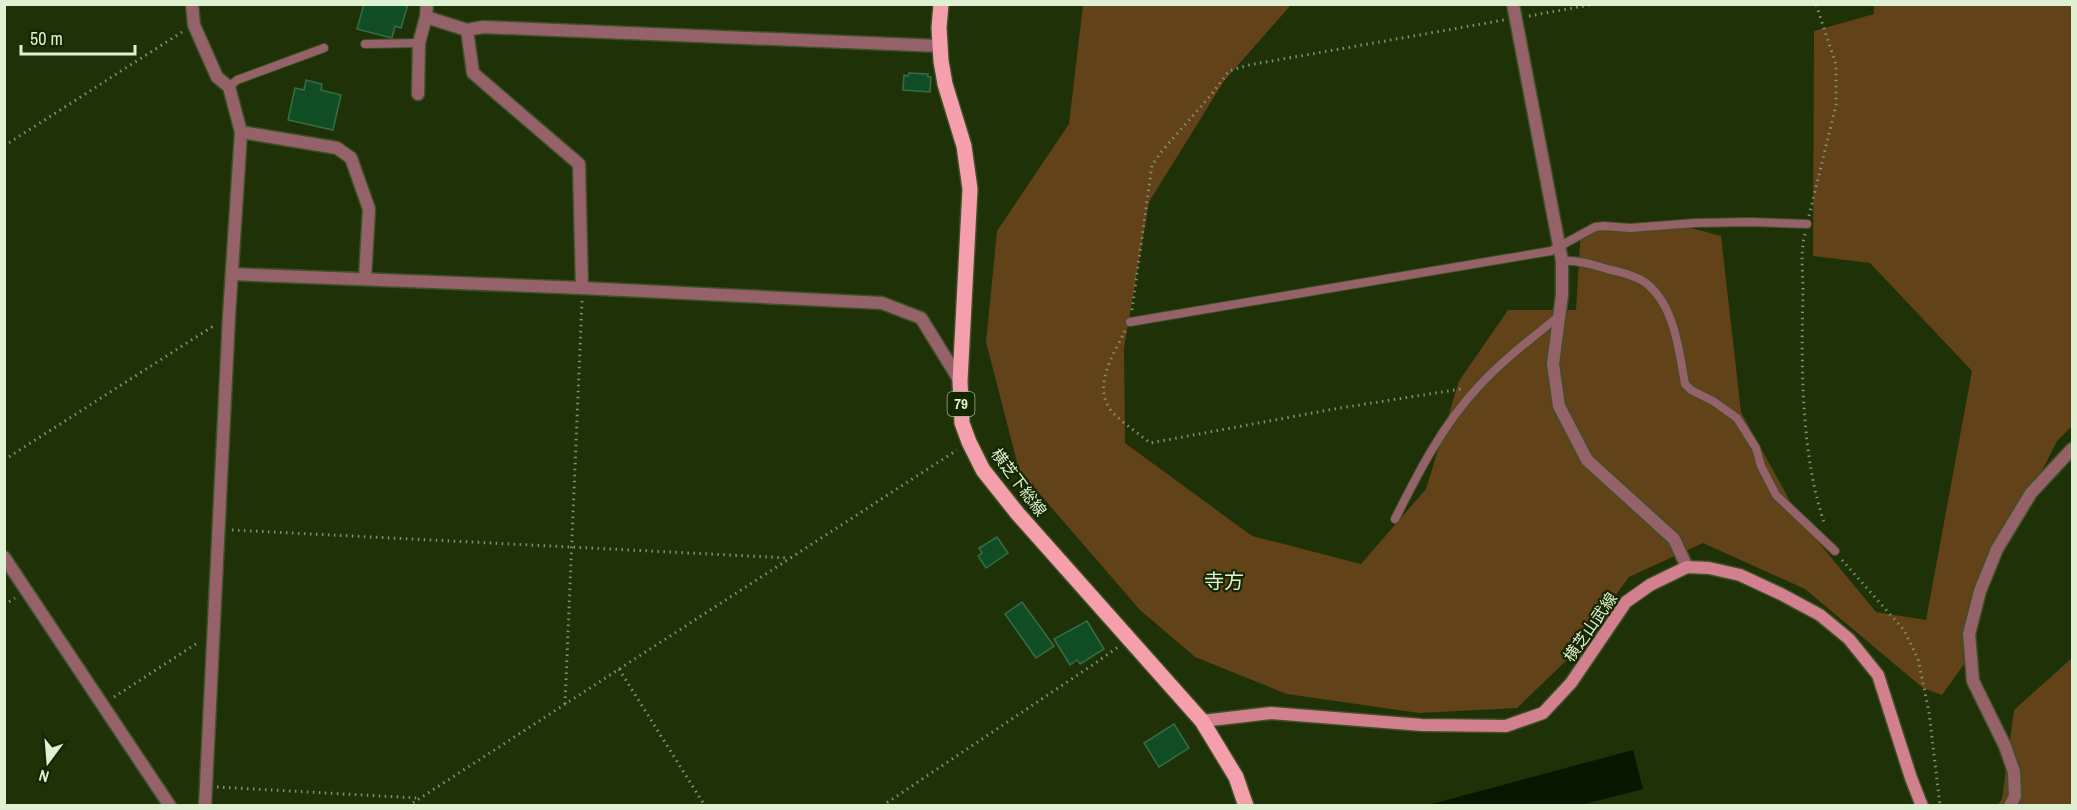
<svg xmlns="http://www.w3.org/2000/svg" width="2077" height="810" viewBox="0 0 2077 810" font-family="'Archivo Narrow','Noto Sans JP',sans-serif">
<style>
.green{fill:#624218}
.water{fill:#081600}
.building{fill:#114d24;stroke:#376c44;stroke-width:1.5}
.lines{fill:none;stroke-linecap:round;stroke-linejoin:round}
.lane-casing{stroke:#3e5027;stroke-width:10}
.street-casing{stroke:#3e5027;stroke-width:15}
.secondary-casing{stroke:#3e5027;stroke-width:15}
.primary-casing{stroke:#3e5027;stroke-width:18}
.path{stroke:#80916d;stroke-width:3;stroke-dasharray:1.5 4.5;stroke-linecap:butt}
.lane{stroke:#966269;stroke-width:8}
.street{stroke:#966269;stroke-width:12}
.secondary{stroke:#d2808d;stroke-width:12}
.primary{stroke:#f49fab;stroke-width:15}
.labels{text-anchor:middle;stroke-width:4.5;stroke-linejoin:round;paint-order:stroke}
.shield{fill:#152700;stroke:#a3b493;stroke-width:1.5}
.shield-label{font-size:15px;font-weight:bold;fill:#e0f0d2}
.street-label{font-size:16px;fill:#e0f0d2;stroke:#152700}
.quarter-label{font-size:20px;fill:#e0f0d2;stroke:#152700}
</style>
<rect width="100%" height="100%" fill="#1f3106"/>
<g class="green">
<path d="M1083 5H1291L1224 81 1149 202 1124 348 1125 443 1252 536 1361 564 1426 489 1459 381 1508 310H1576L1581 229 1665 221 1721 236 1741 412 1801 521 1876 612 1926 620 1972 371 1870 263 1813 256 1814 31 1874 14V5H2072V426L2057 441 2031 493 1997 549 1969 657 1942 695 1923 688 1805 589 1703 543 1629 577 1570 657 1517 708 1419 713 1287 694 1195 657 1140 610 1019 470 986 342 997 231 1069 124Z"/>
<path d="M2072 658V805L1997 806 2002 799 2014 710Z"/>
</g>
<path class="water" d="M1633 750 1643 789 1581 805H1428Z"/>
<g class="building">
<path d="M364 4H408L401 28 395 26 392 38 357 29Z"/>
<path d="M909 73 928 74V77H931L930 92 903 90 904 75 908 76Z"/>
<path d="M306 80 322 84 321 90 341 95 333 130 288 120 295 88 304 90Z"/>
<path d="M997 537 1008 553 986 568 978 556 982 553 979 548Z"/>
<path d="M1022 602 1054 646 1036 658 1005 614Z"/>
<path d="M1087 621 1104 649 1080 664 1077 660 1070 665 1054 639Z"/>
<path d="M1174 724 1189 748 1159 767 1144 743Z"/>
</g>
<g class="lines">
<defs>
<g id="lane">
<path d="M365 44 419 43"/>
<path d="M229 87 237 80 324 48"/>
<path d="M1562 261C1577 260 1591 264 1607 269 1619 272 1635 275 1646 283 1675 306 1679 351 1685 384L1691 390 1713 401 1737 418 1756 448 1761 466 1776 495 1835 551"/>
<path d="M1130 322 1551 251 1595 227 1604 226 1630 228 1695 223 1750 222 1807 224"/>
<path d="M1395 519C1418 473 1443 424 1479 386 1503 360 1532 338 1559 316"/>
</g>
<g id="street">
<path d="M192 4 194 25 217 77 229 87 241 132 229 316 205 806"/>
<path d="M427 4 426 17 467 30 473 73 579 164 582 288"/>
<path d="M1513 4 1562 261V295L1553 364 1559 406 1587 460 1674 539 1687 567"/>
<path d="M467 30 483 27 940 46"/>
<path d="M418 94 419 43 426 17"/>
<path d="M241 132 337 148 351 158 369 209 365 278"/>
<path d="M232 274 582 288 882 303 921 318 960 381"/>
<path d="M4 557 170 806"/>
<path d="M2010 806 2015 796 2014 772 2005 746 1973 681 1969 634 1980 591 1997 549 2031 493 2072 449"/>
</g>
<path id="secondary" d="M1202 721 1271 713 1422 725 1506 726 1543 713 1571 683 1626 602 1650 585 1687 567 1709 568 1740 575 1781 594 1820 615 1849 639 1878 675 1911 778 1922 806"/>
<path id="primary" d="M941 4 939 28 941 61 945 84 964 146 970 189 960 381 962 423 969 442 983 470 1018 514 1202 721 1236 777 1246 806"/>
</defs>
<use href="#lane" class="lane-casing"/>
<use href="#street" class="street-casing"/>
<use href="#secondary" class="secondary-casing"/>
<use href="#primary" class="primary-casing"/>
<g class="path">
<path d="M1529 16 1595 4"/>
<path d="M4 146 182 32"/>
<path d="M1809 216 1836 105V65L1816 4"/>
<path d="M1805 234C1800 252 1803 274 1803 293 1801 365 1801 457 1825 525"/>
<path d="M1132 310 1152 165 1162 151 1211 95 1229 71 1249 65 1504 20"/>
<path d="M1125 331C1113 355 1091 388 1113 413 1124 424 1138 433 1150 443L1334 409 1461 389"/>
<path d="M4 460 215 325"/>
<path d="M232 530 789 558"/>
<path d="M1842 560 1904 630 1918 659 1929 712 1940 806"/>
<path d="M4 605 15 598"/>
<path d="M619 669 705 806"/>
<path d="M114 697 199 642"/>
<path d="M565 704 582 301"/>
<path d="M217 787 418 798"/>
<path d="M408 806 957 450"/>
<path d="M882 806 1097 662 1118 647"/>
</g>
<use href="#lane" class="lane"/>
<use href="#street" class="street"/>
<use href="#secondary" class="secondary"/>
<use href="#primary" class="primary"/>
</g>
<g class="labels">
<rect class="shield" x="947.5" y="392" width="27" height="24" rx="4.5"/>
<g class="shield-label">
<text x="961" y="409">79</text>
</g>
<g class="street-label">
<text transform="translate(1019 482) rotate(53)" y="6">横芝下総線</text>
<text transform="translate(1590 627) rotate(-55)" y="6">横芝山武線</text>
</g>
<g class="quarter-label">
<text x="1224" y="588">寺方</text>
</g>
</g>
<rect width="2077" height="810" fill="none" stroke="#e0f0d2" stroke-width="12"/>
<g transform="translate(48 762) rotate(196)" stroke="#152700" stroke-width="4.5" paint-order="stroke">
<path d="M0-4.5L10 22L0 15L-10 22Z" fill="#e0f0d2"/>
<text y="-9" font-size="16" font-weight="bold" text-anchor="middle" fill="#e0f0d2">N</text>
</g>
<path d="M21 45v9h114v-9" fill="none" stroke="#e0f0d2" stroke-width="3"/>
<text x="30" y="45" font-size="18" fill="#e0f0d2" stroke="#152700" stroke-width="4.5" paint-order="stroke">50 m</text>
</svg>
